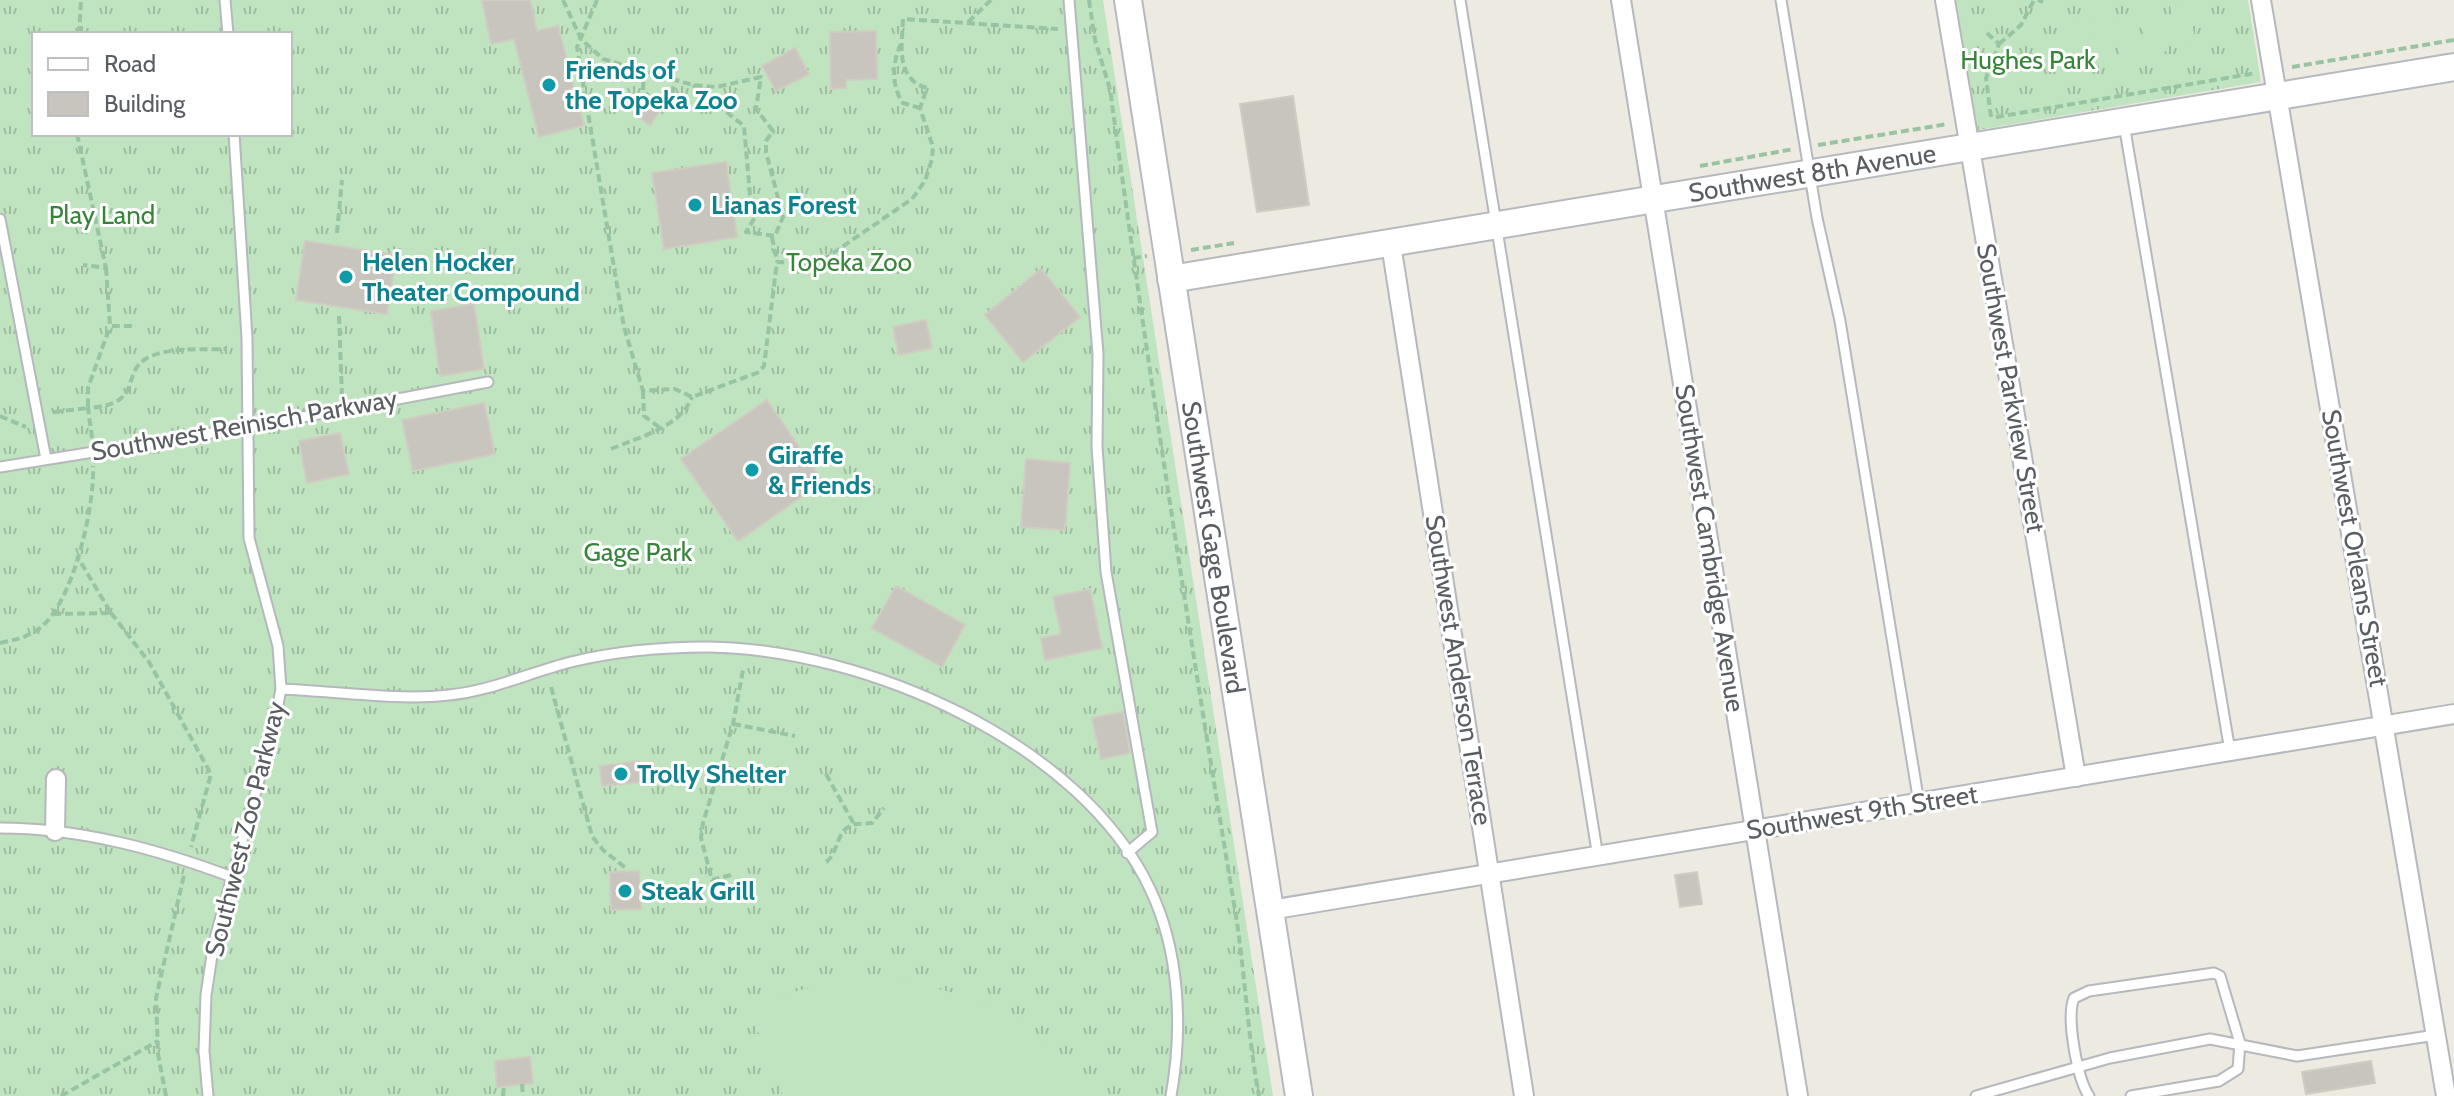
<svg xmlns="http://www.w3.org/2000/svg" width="2454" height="1096" viewBox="0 0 2454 1096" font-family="Cabin,sans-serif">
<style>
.grass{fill:url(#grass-tufts);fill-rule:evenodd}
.garden{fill:#bfe4bf}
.building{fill:#c8c5bf;stroke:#d1ccc1;stroke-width:2}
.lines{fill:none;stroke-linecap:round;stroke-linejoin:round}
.lane-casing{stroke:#b5b8bc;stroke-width:13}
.street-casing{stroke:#b5b8bc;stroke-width:22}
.secondary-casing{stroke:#b6b9be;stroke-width:30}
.path{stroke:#99c4a4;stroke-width:4;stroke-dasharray:8 4;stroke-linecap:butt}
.lane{stroke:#fff;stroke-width:9}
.street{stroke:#fff;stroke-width:18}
.secondary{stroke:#fff;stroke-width:26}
.culture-dot{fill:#0f9aa8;stroke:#fff;stroke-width:3}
.labels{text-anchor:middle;stroke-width:6;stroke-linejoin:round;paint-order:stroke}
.park-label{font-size:26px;fill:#38843a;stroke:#fff}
.culture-label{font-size:26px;font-weight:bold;fill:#0d838f;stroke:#fff;text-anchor:start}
.street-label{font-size:26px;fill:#5a5e62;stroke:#fff}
</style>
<defs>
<pattern id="grass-tufts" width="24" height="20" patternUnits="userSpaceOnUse" patternTransform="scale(2)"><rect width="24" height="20" fill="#bfe4bf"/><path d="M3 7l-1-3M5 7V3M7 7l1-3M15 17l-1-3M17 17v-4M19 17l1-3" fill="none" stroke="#9ebc9f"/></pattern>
</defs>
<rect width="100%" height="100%" fill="#edeae2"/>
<g class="grass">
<path d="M0 0H1103L1273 1096H0ZM34 34H290V134H34Z"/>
<path d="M1956 0H2248L2261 82 1978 130Z"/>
</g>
<g class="garden">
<path d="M2189 3 2196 46 2177 49 2170 6Z"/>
<path d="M2160 8 2167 51 2147 54 2140 11Z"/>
<path d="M2133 13 2140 55 2121 58 2114 16Z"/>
<path d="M2107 16 2114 59 2095 62 2088 20Z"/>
<path d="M2082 21 2089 63 2070 66 2063 24Z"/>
<path d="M873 978C969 987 1039 1018 1098 1096H783L749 1008C791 991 828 981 873 978Z"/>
</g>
<g class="building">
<path d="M482 0H530L537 31 558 26 584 125 539 137 514 39 491 44Z"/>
<path d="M876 31 877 79 846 80V88L831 89 830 32Z"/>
<path d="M795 48 809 74 776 91 762 66Z"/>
<path d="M1293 96 1309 205 1257 212 1240 104Z"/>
<path d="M642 100 659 112 650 125 633 113Z"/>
<path d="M726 162 737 237 664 249 652 173Z"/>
<path d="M305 241 396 255 387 314 296 300Z"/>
<path d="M1041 269 1080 317 1023 362 985 315Z"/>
<path d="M474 304 484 369 440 376 431 311Z"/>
<path d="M926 320 932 348 899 355 893 327Z"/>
<path d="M767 400 823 482 738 541 681 459Z"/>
<path d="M484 403 495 454 413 471 402 420Z"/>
<path d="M340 433 349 474 307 483 299 441Z"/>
<path d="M1026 459 1070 463 1065 530 1021 527Z"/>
<path d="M896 586 965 625 942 667 872 628Z"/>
<path d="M1090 589 1102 648 1045 660 1041 638 1061 634 1053 597Z"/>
<path d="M1123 712 1130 753 1101 759 1092 718Z"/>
<path d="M639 761 642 782 602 786 600 766Z"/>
<path d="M639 871 641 909 611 910 610 872Z"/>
<path d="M1697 872 1702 904 1680 907 1675 875Z"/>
<path d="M530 1057 533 1083 497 1087 495 1061Z"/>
<path d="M2371 1061 2375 1083 2306 1094 2302 1072Z"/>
</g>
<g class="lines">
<defs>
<g id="lane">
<path d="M225 0 228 34"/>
<path d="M1069 0 1098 354 1097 447 1106 572 1152 832 1127 853"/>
<path d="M1460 0 1598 857"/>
<path d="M1781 0 1817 218 1840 321 1919 803"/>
<path d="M2124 124 2230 751"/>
<path d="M0 219 46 459"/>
<path d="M0 467 249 427 488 382"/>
<path d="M281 689C333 691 399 701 449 695 491 691 531 672 571 662 616 651 663 647 709 647 864 649 1081 742 1150 889 1180 951 1183 1029 1171 1096"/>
<path d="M0 828C80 828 157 849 232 877"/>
<path d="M208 1096 204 1051 206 995 214 942 273 730 281 689 278 646 249 538 247 338 234 134"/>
<path d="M1976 1096 2110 1058 2210 1039 2297 1056 2436 1035"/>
<path d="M2089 1096C2077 1078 2066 1017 2074 998L2089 991 2214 973 2220 976 2240 1043 2238 1069 2219 1081 2131 1096"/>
</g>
<g id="street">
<path d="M1621 0 1798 1096"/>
<path d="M1945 0 2076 777"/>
<path d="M2261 0 2446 1096"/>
<path d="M1391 244 1524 1096"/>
<path d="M55 831 56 779"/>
<path d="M1270 910 2454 714"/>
</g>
<g id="secondary">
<path id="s1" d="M1128 0 1299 1096"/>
<path id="s2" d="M1171 279 2454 67"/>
</g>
</defs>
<use href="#lane" class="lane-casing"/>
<use href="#street" class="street-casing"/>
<use href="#secondary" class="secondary-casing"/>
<g class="path">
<path d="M563 0 581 39 603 59 693 85 716 87 761 77 756 109 773 131 766 141V152L783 217 775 236 746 232 760 209 750 195 744 126 693 85"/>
<path d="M597 0 577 47 624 327 643 391 675 389 692 397 759 372 764 366 777 262 817 264 912 199 925 181 932 159 933 147 920 108 927 88C895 79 902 45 903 19L1058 29"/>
<path d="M1089 0 1095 40 1110 89C1147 361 1189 633 1234 904 1245 968 1247 1033 1259 1096"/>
<path d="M2038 0 2043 2"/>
<path d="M968 22 991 0"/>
<path d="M1987 33 1999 44 1986 78 1991 117"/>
<path d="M79 34 81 0"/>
<path d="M901 44C892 62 891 86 903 103L920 108"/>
<path d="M1999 44 2021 25 2034 0"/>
<path d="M2292 67 2454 40"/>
<path d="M644 70 643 90 656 104 672 98 674 81"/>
<path d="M1996 117 2256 73"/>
<path d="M77 134 106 268 83 265"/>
<path d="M1818 145 1948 124"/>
<path d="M1700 166 1794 149"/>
<path d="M337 233 342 180"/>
<path d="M772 237 777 261"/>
<path d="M1191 250 1234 243"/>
<path d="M1133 258 1147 256"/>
<path d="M106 268 110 326H136"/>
<path d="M339 316 342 397"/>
<path d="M643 391 644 416 659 427"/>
<path d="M54 412 88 408V388L110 326"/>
<path d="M0 416 26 427"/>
<path d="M92 438 88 408C148 404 117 371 151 356 173 347 204 350 227 349"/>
<path d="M611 449C639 437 681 427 692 397"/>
<path d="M111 613 149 662 211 774 191 847"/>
<path d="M53 614 111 613 77 556"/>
<path d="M0 643C15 640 28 637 40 628 73 603 95 506 93 466"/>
<path d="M551 687 592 836 603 850 627 869"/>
<path d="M733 724 795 736"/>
<path d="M826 774 854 824"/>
<path d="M826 862C839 853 835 832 852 825 858 823 866 824 872 823L884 808"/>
<path d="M731 875 712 880 701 838 703 823 733 724 743 670"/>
<path d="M522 1084 523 1096"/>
<path d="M61 1096 158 1041"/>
<path d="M166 1096 158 1054 156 998 184 875"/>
<path d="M503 1096 504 1086"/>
</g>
<use href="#lane" class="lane"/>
<use href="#street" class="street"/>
<use href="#secondary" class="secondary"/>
</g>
<g class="culture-dot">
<circle cx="549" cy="85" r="8"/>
<circle cx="695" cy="205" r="8"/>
<circle cx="346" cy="277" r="8"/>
<circle cx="752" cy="470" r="8"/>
<circle cx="621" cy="774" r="8"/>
<circle cx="625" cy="891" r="8"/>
</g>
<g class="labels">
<g class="park-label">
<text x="2028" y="69">Hughes Park</text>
<text x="102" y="224">Play Land</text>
<text x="849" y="271">Topeka Zoo</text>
<text x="638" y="561">Gage Park</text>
</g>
<g class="culture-label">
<text x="565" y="79">Friends of<tspan x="565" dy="30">the Topeka Zoo</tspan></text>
<text x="711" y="214">Lianas Forest</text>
<text x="362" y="271">Helen Hocker<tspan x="362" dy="30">Theater Compound</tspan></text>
<text x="768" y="464">Giraffe<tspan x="768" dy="30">&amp; Friends</tspan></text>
<text x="637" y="783">Trolly Shelter</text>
<text x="641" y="900">Steak Grill</text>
</g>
<g class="street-label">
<text dy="9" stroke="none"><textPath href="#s2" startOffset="650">Southwest 8th Avenue</textPath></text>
<text transform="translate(2011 388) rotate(80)" y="9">Southwest Parkview Street</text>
<text transform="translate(244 425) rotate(-10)" y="9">Southwest Reinisch Parkway</text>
<text dy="9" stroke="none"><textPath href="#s1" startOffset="554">Southwest Gage Boulevard</textPath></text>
<text transform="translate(1710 548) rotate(81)" y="9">Southwest Cambridge Avenue</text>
<text transform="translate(2355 548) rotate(80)" y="9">Southwest Orleans Street</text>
<text transform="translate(1459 670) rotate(81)" y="9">Southwest Anderson Terrace</text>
<text transform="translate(1862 812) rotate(-9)" y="9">Southwest 9th Street</text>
<text transform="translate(245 829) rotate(-76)" y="9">Southwest Zoo Parkway</text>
</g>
</g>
<rect x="32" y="32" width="260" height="104" fill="#ffffff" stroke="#bdbfc0" stroke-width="2"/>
<rect x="48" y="58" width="40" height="12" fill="#ffffff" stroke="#bdbfc0" stroke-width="2"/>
<text x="104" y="72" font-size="24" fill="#5a5e62">Road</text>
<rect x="48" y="92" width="40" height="24" fill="#c8c5bf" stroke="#bdbfc0" stroke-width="2"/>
<text x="104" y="112" font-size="24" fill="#5a5e62">Building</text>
</svg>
